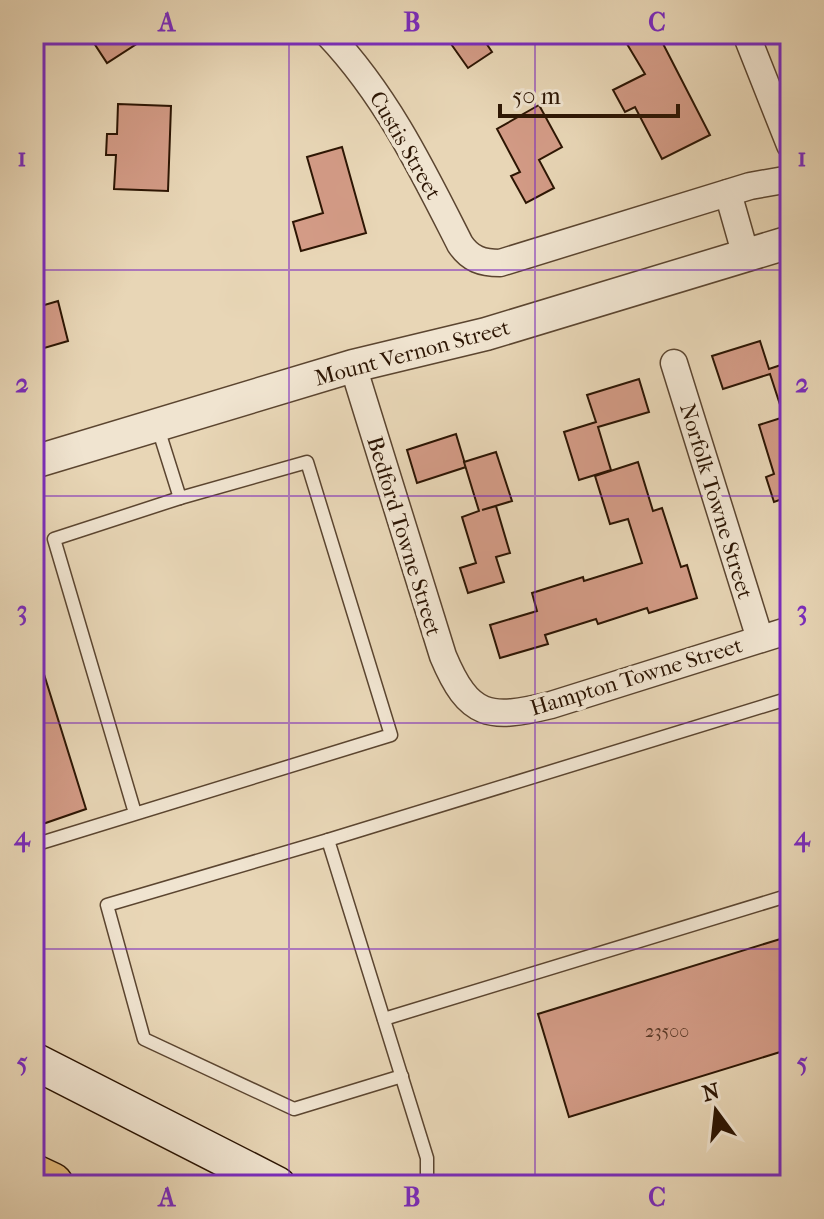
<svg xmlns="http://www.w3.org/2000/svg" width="824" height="1219" viewBox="0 0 824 1219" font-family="'IM FELL French Canon',serif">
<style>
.building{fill:#d39b86;stroke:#2c1503;stroke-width:2}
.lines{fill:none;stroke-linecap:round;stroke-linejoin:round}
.service-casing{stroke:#5b4530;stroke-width:15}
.minor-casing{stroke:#5b4530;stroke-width:29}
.tertiary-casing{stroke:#5b4530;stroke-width:35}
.secondary-casing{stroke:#2c1503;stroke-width:39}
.motorway-casing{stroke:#2c1503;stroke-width:47}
.service{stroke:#f0e4d0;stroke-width:12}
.minor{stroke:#f0e4d0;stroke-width:26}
.tertiary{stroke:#f0e4d0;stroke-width:32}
.secondary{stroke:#f0e4d0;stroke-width:36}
.motorway{stroke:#e4bb7b;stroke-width:44}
.grid{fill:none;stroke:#7b2cbf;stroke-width:2;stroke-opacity:0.55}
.labels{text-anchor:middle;stroke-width:8;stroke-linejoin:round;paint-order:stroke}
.number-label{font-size:18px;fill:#563624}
.street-label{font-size:22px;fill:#2c1503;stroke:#f0e4d0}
.neatline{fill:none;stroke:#7b2cbf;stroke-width:3}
.grid-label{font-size:26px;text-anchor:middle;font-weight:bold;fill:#7b2cbf}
</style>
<rect width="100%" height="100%" fill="#e8d6b6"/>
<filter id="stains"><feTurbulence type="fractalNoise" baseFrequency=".0025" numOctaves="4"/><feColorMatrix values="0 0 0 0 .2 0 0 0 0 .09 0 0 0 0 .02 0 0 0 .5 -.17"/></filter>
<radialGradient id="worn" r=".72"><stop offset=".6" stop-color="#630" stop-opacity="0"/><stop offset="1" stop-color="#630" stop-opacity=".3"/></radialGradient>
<g class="building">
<path d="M88 34H152L107 63Z"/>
<path d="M444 34H480L492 52 468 68Z"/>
<path d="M621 34H658L710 135 662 159 635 107 625 112 613 90 645 74Z"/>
<path d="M118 104 171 106 168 191 114 189 116 155H106L107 134H117Z"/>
<path d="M539 105 562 147 539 160 554 188 526 203 511 176 520 172 497 129Z"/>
<path d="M342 147 366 233 301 251 293 222 323 213 307 157Z"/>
<path d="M58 301 68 341 34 351V308Z"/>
<path d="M760 341 769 369 790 362V509L786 510 782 499 774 502 766 477 774 474 759 425 784 417 770 374 723 389 712 356Z"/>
<path d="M639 379 649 412 598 427 611 470 579 480 564 432 596 422 587 395Z"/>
<path d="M456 434 466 467 417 483 407 450Z"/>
<path d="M496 452 512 501 482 510 496 506 510 553 496 557 504 582 468 593 460 568 476 563 462 517 479 511 464 462Z"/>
<path d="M638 462 653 511 662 508 681 567 687 565 697 598 649 613 647 608 598 624 596 619 545 635 548 644 500 658 490 625 537 611 532 593 583 577 584 581 642 563 628 519 610 524 595 476Z"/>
<path d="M38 655 86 809 34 827V656Z"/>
<path d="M790 936V1049L569 1117 538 1014Z"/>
</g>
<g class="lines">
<defs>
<g id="service">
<path d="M157 425 180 498"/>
<path d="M328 840 107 905 144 1039 294 1109 402 1076"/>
<path d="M34 845 391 735 307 462 180 498 54 539 135 813"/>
<path d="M384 1019 790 895"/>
<path d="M429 1185 427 1184V1158L328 840 790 698"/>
</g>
<g id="minor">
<path d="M328 34C386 95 422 169 460 244 470 259 482 263 500 263L750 186 790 179"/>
<path d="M746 34 790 145"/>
<path d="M728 193 746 256"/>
<path d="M674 363 760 639"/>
<path d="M353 366 443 656C469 718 489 720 551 705L790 630"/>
</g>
<path id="tertiary" d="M34 462 353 366 486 334 790 242"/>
<path id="secondary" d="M34 1061 277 1185"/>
<path id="motorway" d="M34 1177 51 1185"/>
</defs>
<use href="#service" class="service-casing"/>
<use href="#minor" class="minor-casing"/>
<use href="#tertiary" class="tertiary-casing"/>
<use href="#secondary" class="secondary-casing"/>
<use href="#motorway" class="motorway-casing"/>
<use href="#service" class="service"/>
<use href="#minor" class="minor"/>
<use href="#tertiary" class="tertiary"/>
<use href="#secondary" class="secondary"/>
<use href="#motorway" class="motorway"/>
</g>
<path class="grid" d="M289 34V1185M535 34V1185M34 270H790M34 496H790M34 723H790M34 949H790"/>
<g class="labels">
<g class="number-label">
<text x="667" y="1037">23500</text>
</g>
<g class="street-label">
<text transform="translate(406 145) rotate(60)" y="8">Custis Street</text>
<text transform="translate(412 352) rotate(-15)" y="8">Mount Vernon Street</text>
<text transform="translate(717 501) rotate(73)" y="8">Norfolk Towne Street</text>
<text transform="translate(405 536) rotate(73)" y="8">Bedford Towne Street</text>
<text transform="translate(636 676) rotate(-17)" y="8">Hampton Towne Street</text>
</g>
</g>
<rect width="824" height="1219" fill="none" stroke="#e8d6b6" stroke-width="88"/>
<g transform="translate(716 1111) rotate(345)" stroke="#f0e4d0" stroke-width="6" paint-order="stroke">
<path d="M0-6L14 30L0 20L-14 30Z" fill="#2c1503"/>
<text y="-12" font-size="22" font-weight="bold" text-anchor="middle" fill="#2c1503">N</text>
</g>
<path d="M500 104v12h178v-12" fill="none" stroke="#2c1503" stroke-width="4"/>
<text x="512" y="104" font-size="24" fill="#2c1503" stroke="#f0e4d0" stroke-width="6" paint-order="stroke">50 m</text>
<rect x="44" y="44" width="736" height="1131" class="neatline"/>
<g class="grid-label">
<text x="167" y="31">A</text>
<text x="412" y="31">B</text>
<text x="657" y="31">C</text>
<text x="22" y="166">1</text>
<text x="802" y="166">1</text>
<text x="22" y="392">2</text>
<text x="802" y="392">2</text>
<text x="22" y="619">3</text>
<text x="802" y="619">3</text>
<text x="22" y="845">4</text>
<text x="802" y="845">4</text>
<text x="22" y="1071">5</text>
<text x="802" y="1071">5</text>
<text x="167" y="1206">A</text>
<text x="412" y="1206">B</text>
<text x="657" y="1206">C</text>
</g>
<rect width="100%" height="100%" filter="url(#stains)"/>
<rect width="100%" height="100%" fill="url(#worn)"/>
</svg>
